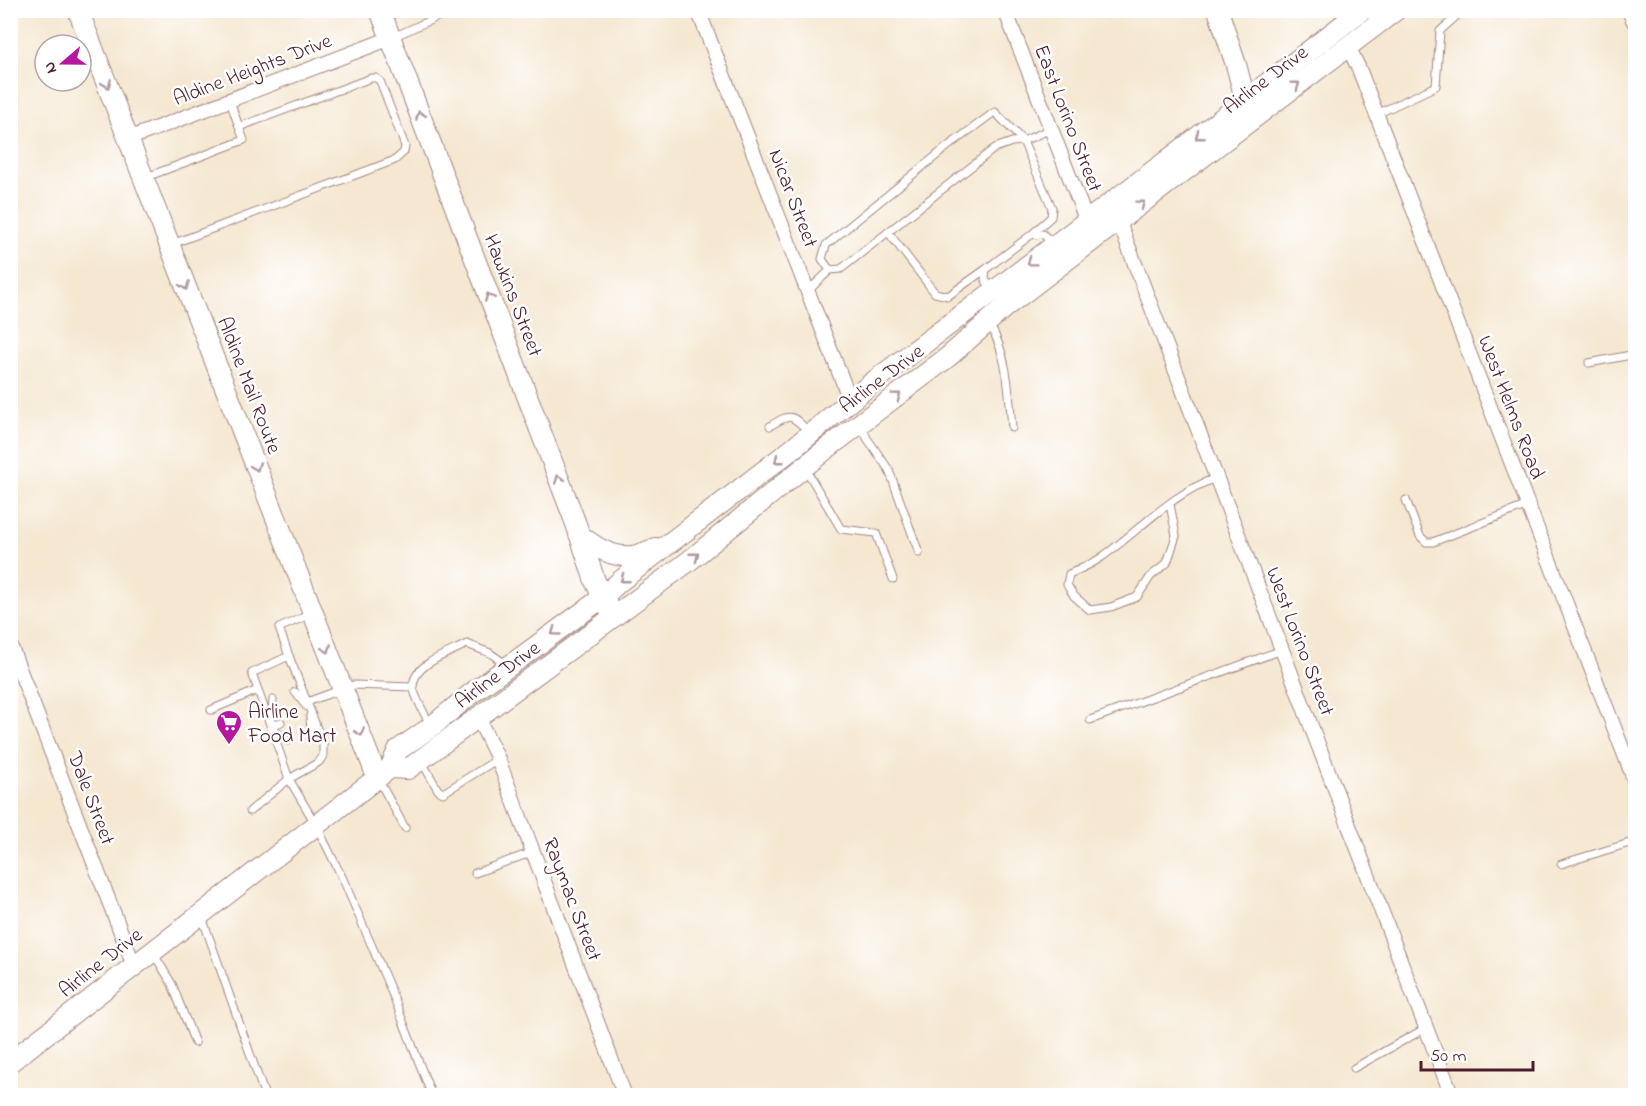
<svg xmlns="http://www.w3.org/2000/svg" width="1646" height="1106" viewBox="0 0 1646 1106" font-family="'Indie Flower',sans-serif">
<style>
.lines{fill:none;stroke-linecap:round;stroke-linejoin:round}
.lane-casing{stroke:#a0837e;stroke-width:9}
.street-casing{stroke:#a0837e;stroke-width:16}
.secondary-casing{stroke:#a0837e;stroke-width:22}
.lane{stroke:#fff;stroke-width:7}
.street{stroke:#fff;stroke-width:14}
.secondary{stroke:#fff;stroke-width:20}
.oneway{stroke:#ae9aa0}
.labels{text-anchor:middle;stroke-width:5;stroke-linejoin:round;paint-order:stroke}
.street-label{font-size:21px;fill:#4a1f2b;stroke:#fff}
.poi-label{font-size:21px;fill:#4a1f2b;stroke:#fff;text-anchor:start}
</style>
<rect width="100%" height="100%" fill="#fff"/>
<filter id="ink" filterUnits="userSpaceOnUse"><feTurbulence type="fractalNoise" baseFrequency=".0167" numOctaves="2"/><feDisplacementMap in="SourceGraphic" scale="12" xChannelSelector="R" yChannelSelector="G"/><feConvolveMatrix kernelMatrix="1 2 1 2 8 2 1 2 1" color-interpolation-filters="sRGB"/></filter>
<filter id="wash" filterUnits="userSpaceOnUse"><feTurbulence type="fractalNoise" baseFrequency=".008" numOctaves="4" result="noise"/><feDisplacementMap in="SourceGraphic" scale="24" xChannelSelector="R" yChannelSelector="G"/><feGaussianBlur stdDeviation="1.35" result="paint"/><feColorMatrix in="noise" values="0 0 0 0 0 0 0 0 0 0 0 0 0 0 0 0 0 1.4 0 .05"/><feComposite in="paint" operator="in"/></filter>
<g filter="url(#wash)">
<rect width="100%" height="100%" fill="#f5e7d0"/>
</g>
<g filter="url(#ink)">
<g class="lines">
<defs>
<g id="lane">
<path d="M393 37 453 10"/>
<path d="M1377 114 1436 86 1440 31 1460 13 1458 10"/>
<path d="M144 178 244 140 239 127"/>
<path d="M888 232 935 293 948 296 986 269"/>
<path d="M172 244 395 160 404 152 405 146 380 81 376 78H371L239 127 230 101"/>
<path d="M830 270 822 259 826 245 947 147 993 113 995 112 1023 141 1051 129"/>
<path d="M991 289 985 279 986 269 1031 235 1043 234 1052 243"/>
<path d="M808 291 830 270 841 269 995 148 1012 142 1023 141 1052 208 1051 217 1031 235"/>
<path d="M989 324C1008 354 1009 393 1012 428"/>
<path d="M1589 363 1636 354"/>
<path d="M862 425 867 438 889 470 919 553"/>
<path d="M770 426C791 413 791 414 809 432"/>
<path d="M805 468 841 529 876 533 893 579"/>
<path d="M1406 500 1420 536 1426 542H1433L1528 505"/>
<path d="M1170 504 1176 536 1167 563 1151 576 1137 597 1111 607 1090 610 1074 596 1067 585 1069 574C1081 569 1092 564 1102 557 1140 530 1172 493 1216 478"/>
<path d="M311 614 279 628 289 656 252 673 289 779 316 825 343 879 392 993 432 1096"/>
<path d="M289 656 307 702 353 685 413 687"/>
<path d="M295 692 306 706"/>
<path d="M211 710 258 690"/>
<path d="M310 716 311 733"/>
<path d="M1090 720 1282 650"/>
<path d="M271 724 273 700"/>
<path d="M430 725C426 716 413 694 413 686 414 663 450 653 467 644L490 653 507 665"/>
<path d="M271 727 281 722"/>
<path d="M272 728 288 741"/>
<path d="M422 762 438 790 443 793 498 759"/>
<path d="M378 779 405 828"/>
<path d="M250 811 289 779 319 762 323 756V744L307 702"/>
<path d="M1561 864 1636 841"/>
<path d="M475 873 533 852"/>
<path d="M202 917 265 1096"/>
<path d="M154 954 172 984 195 1043"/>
<path d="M1354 1068 1426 1028"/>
</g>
<g id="street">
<path d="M698 10 850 400"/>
<path d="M1005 10 1089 227"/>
<path d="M1348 46 1359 69 1636 784"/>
<path d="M128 139 391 38"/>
<path d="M1116 214 1452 1096"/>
<path d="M10 645 134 966"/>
<path d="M478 718 498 759 625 1096"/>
</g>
<g id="secondary">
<path d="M78 10 377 777"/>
<path d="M380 10 576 524 595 581 608 607"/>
<path d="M1218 10 1237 68 1245 99"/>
<path d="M1632 10 1636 19"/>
<path d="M579 534C593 546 613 558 632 556 640 555 649 551 656 548"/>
<path d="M390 768 408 769 689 561 825 450 948 357 1005 307 1396 10"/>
<path d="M10 1062 390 768 398 750 431 727 472 693 602 598 619 582 791 450 873 382 1177 153 1362 10"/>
</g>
</defs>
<use href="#lane" class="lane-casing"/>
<use href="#street" class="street-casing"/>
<use href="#secondary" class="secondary-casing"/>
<use href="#lane" class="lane"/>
<use href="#street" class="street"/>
<use href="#secondary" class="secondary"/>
</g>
<defs><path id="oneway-chevron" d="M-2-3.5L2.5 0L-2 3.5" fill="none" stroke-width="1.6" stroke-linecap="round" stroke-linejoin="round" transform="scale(1.5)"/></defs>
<g class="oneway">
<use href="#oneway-chevron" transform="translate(107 84) rotate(69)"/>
<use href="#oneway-chevron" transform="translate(1296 85) rotate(-37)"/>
<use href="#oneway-chevron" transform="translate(420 115) rotate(-111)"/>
<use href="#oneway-chevron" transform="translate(1199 136) rotate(142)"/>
<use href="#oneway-chevron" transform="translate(1141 204) rotate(-37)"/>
<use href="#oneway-chevron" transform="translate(1031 262) rotate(143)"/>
<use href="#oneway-chevron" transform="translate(185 286) rotate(69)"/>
<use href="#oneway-chevron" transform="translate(489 297) rotate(-111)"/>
<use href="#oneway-chevron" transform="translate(897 396) rotate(-37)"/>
<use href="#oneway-chevron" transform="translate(778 460) rotate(142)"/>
<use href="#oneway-chevron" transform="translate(256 467) rotate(69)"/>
<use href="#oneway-chevron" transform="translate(559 479) rotate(-111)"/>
<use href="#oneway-chevron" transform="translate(695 556) rotate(-38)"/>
<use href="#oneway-chevron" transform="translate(624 579) rotate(142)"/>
<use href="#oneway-chevron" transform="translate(555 632) rotate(144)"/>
<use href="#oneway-chevron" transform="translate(327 649) rotate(69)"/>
<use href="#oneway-chevron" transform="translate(360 732) rotate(69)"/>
</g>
</g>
<defs>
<symbol id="supermarket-pin" viewBox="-11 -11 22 30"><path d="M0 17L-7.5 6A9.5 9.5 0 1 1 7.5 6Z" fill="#b5179e" stroke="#fff"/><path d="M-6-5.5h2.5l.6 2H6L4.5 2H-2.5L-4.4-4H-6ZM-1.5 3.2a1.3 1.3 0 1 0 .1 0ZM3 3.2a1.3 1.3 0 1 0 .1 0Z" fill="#fff"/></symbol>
</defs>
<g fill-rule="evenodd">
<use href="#supermarket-pin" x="214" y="708" width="30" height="40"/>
</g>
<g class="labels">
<g class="street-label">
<text transform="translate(252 69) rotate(-21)" y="7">Aldine Heights Drive</text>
<text transform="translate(1265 79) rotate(-37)" y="7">Airline Drive</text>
<text transform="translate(1069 118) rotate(69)" y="7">East Lorino Street</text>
<text transform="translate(794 198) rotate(69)" y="7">Nicar Street</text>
<text transform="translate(514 295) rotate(69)" y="7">Hawkins Street</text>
<text transform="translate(881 378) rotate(-37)" y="7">Airline Drive</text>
<text transform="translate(250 385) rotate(69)" y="7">Aldine Mail Route</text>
<text transform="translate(1512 407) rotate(69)" y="7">West Helms Road</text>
<text transform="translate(1301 641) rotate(69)" y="7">West Lorino Street</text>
<text transform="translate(497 674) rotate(-36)" y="7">Airline Drive</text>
<text transform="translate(92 798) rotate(69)" y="7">Dale Street</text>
<text transform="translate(573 899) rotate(69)" y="7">Raymac Street</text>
<text transform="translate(100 962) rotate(-38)" y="7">Airline Drive</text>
</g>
<g class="poi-label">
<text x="248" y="718">Airline<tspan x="248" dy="24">Food Mart</tspan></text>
</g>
</g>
<rect width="1646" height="1106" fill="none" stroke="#fff" stroke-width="36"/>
<g transform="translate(63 63) rotate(250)"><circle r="28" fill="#ffffff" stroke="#b7a5aa" stroke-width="1.5"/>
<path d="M0-4.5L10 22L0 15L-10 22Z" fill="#b5179e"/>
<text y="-9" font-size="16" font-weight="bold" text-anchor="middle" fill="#4a1f2b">N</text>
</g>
<path d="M1421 1061v9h112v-9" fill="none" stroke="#4a1f2b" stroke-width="3"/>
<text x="1430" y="1061" font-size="18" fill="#4a1f2b" stroke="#ffffff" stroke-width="4.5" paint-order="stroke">50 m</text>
</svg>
